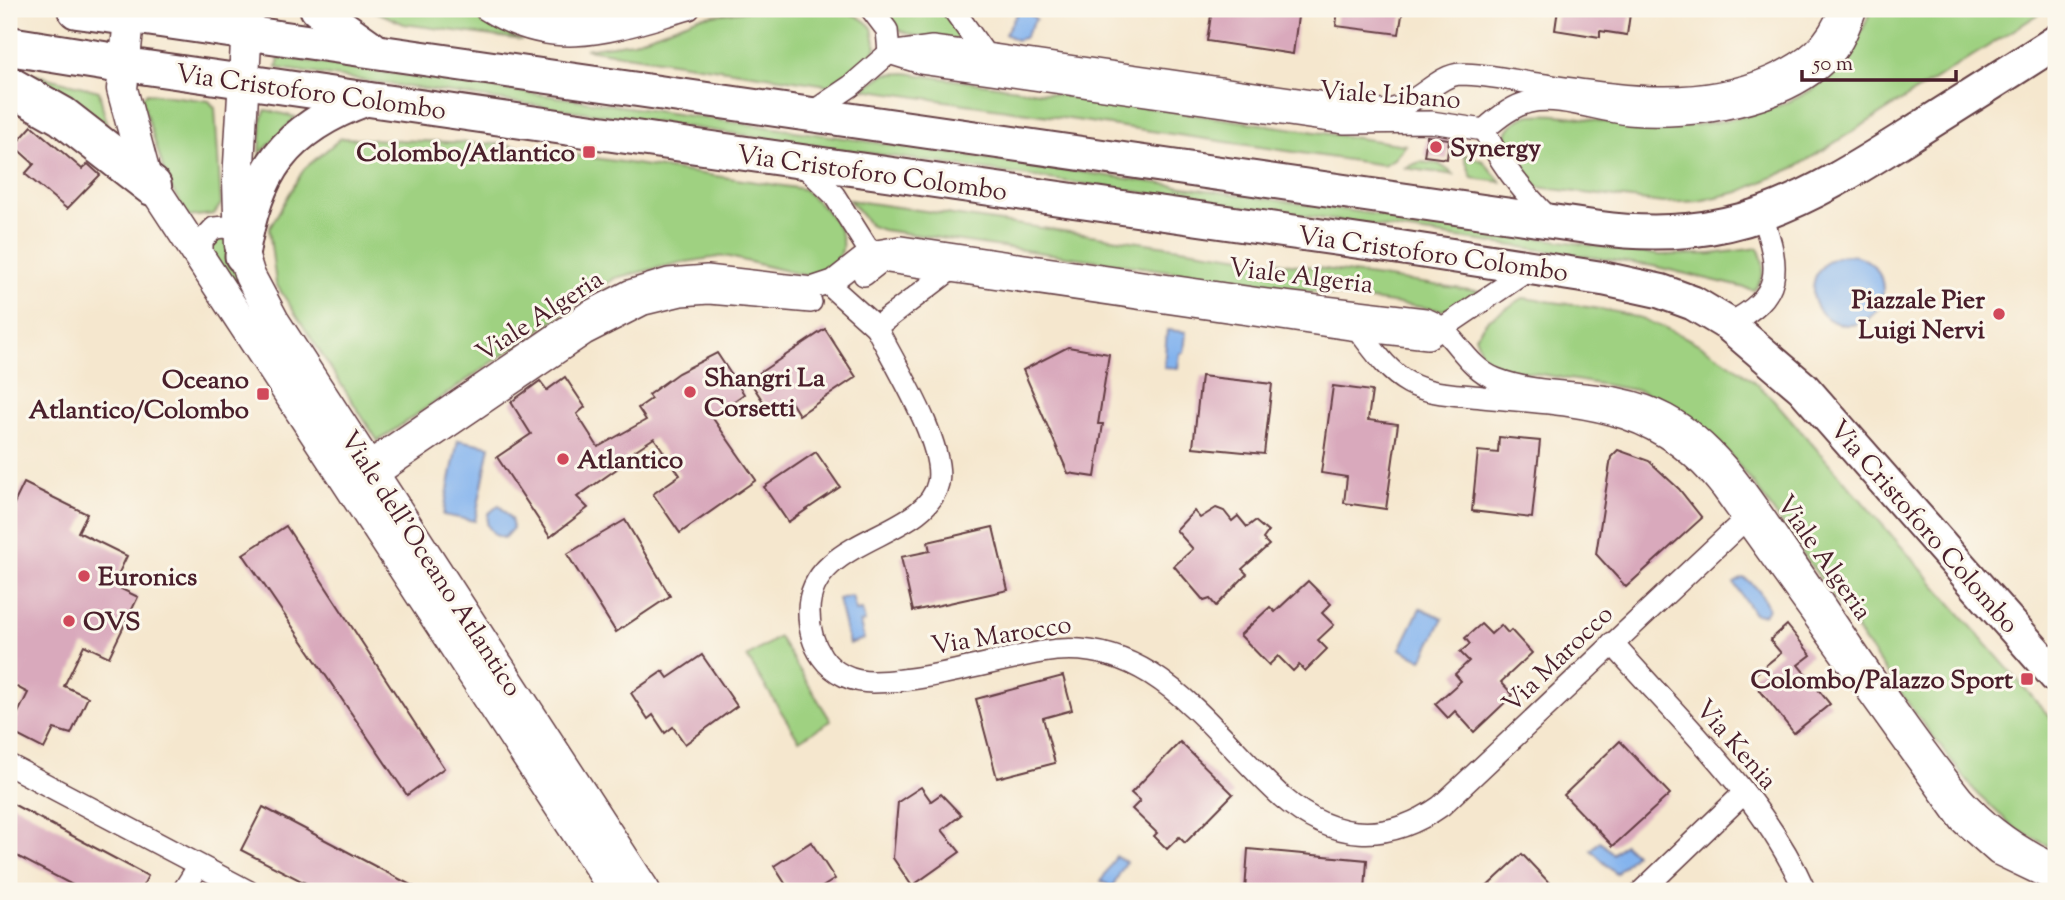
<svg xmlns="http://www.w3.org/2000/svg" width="2065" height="900" viewBox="0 0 2065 900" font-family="'Sorts Mill Goudy',serif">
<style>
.green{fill:#9fd181;stroke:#747856;stroke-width:2}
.water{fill:#83b3ee;stroke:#66698c;stroke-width:2}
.building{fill:#d9a9bc}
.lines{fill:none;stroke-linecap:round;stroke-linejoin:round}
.street-casing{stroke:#643d43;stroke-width:24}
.secondary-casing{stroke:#643d43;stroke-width:33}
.primary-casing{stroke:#643d43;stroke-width:37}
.highway-casing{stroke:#643d43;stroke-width:42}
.street{stroke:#fff;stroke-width:21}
.secondary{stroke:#fff;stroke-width:30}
.primary{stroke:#fff;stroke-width:33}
.highway{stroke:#fff;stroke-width:38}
.poi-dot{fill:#d1495b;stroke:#fbf7ec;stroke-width:2.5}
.labels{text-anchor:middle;stroke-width:6;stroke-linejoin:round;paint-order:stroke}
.street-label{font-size:26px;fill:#4a1f2b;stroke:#fbf7ec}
.poi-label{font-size:26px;font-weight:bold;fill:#4a1f2b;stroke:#fbf7ec;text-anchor:start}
</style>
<rect width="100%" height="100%" fill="#fbf7ec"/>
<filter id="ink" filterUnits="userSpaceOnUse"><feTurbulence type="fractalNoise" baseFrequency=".0143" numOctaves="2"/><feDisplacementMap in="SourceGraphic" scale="14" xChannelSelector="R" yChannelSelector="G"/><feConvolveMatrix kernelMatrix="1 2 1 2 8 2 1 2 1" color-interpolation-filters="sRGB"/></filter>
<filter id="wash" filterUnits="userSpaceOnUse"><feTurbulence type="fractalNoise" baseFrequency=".00686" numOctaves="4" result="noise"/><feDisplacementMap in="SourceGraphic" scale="28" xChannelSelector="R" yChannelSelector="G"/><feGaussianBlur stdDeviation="1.57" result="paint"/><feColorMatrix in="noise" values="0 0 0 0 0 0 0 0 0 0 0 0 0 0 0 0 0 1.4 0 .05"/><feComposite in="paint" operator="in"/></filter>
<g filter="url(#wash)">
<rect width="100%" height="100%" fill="#f5e7ce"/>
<g class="green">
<path d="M370 9H465L496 29 522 40 404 24Z"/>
<path d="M759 9C792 9 849 0 872 28L876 48 869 60 834 86 585 49 633 42 699 17Z"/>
<path d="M881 9H942L963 38 961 42 923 38 900 31Z"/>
<path d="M1872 9H2047L1796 167 1739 192 1699 201 1663 203 1537 187C1514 165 1483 130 1530 115 1564 112 1602 123 1636 126 1697 131 1800 114 1841 65 1855 48 1863 28 1872 9Z"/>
<path d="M279 57 1659 255 1712 254 1758 248C1766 265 1765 275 1754 290L1653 266 277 68Z"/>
<path d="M25 72 99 91 107 126 22 77Z"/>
<path d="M906 73 1406 145 1394 159 1383 165 863 89 885 74Z"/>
<path d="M147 93 209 101 215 108 221 204 214 214 188 217 167 180 143 104 142 97Z"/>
<path d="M266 110 296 117 260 154 262 117Z"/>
<path d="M341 138 500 144 803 189C819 203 846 224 842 249 841 255 834 263 831 268L807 276 725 256 679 263 615 278 378 441 276 284 269 229 304 169Z"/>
<path d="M1463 154 1483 161 1501 182 1472 178Z"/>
<path d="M1420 162 1439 164 1455 175 1404 168Z"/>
<path d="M849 200 1484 292 1459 309 1441 310 883 230 871 226Z"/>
<path d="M225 236 253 310 252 319 209 249 218 238Z"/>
<path d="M1523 298C1557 303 1592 306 1625 314 1679 329 1734 360 1773 399L2056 724V850L2016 829 1978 795 1915 713 1754 484 1720 443 1693 418 1641 391 1503 368 1482 356 1475 336 1488 320Z"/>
<path d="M779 637 831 721 799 740 747 657Z"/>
</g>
<g class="water">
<path d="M1025 11 1036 19 1024 38 1016 40 1005 34 1018 12Z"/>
<circle cx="1848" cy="290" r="35"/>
<path d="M1167 330 1186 332 1184 353H1180L1178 368 1164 367Z"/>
<path d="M458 440 490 446 475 521 443 515Z"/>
<path d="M499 505 511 519 513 528 504 538 495 535 487 525 488 514Z"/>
<path d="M1743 578C1756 584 1763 595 1768 608L1764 615 1754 614 1734 583Z"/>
<path d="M852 596 856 611 862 610 865 622 860 623 864 639 849 644 838 599Z"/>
<path d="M1420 608 1443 618 1422 660 1400 649Z"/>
<path d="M1600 841 1613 854 1624 844 1635 854 1616 874 1591 850Z"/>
<path d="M1116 856 1126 862 1112 887 1101 881Z"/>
</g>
<g id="blocks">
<g class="building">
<path d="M1212 9H1299L1293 54 1207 41Z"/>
<path d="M1338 9H1403L1399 34 1336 26Z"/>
<path d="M1558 9H1625L1624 13 1630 14 1627 35 1600 31V37L1555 30Z"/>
<path d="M32 126 82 169 88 164 100 175 67 209 25 174 34 164 14 146Z"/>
<path d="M1427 136 1449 139 1447 159 1424 156Z"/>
<path d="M825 329 856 377 799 415 791 402 772 415 749 380Z"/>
<path d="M1068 347 1109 354 1098 424H1103L1095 477 1068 473 1023 370Z"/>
<path d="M717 353 744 394 712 417 756 480 680 533 653 494 680 475 654 438 625 457 628 461 577 497 588 508 550 537 497 457 531 434 511 402 540 381 547 390 565 377 585 407 577 414 598 447 646 420 638 408 651 399 648 395 678 373Z"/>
<path d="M1201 376 1272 384 1264 454 1193 447Z"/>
<path d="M1333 386 1372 391 1368 420 1398 424 1386 509 1344 503 1347 477 1321 473Z"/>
<path d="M1499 437 1540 441 1532 518 1472 511 1478 451 1498 453Z"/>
<path d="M1618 450 1649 461 1679 489 1702 518 1626 587 1596 554 1611 457Z"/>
<path d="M816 452 840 487 788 522 764 487Z"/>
<path d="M24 483 87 514 78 532 127 556 113 585 138 597 109 657 84 645 64 686 88 697 71 734 54 729 44 749 9 731 28 693 9 683V514Z"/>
<path d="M1216 508 1224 511 1232 521 1238 516 1247 527 1255 521 1268 532 1263 539 1269 545 1242 569 1247 574 1216 606 1210 599 1204 601 1174 566 1193 549 1176 530 1194 511 1200 518Z"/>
<path d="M625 520 670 596 616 632 567 554Z"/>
<path d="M286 526 444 768 407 795 243 554Z"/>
<path d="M993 527 1008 590 913 611 901 557 930 551 928 542Z"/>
<path d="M1308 581 1331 604 1322 613 1334 625 1318 640 1327 649 1305 671 1299 665 1293 671 1278 656 1269 665 1240 635 1270 607 1275 612Z"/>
<path d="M1481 624 1491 634 1501 625 1508 633 1511 630 1532 653 1501 682 1513 695 1474 732 1455 711 1448 718 1435 704 1461 681 1455 674 1469 661 1460 652 1470 644 1465 638Z"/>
<path d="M1787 625 1811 655 1798 665 1830 704 1794 733 1750 678 1781 653 1770 640Z"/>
<path d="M702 655 737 706 685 744 673 727 665 733 653 715 648 719 631 693 663 671 668 678Z"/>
<path d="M1063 676 1072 710 1043 718 1055 763 997 778 976 699Z"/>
<path d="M1620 741 1670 794 1613 846 1564 795Z"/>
<path d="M1180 742 1233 794 1185 843 1179 837 1167 849 1154 836 1157 833 1132 809 1140 801 1131 793Z"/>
<path d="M921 787 931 801 941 794 961 815 942 830 960 852 912 886 893 858 898 802Z"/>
<path d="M9 802 148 876 140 891H84L9 852Z"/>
<path d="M263 807 422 891H321L241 850Z"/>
<path d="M811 842 835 879 816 891H790L774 866Z"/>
<path d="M1248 849 1367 860 1365 891H1245Z"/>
<path d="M1522 854 1557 891H1482Z"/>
</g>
</g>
</g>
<g filter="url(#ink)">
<use href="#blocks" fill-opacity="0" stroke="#643d43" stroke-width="2"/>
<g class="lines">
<defs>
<g id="street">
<path d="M485 9C558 55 614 30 689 9"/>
<path d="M522 9C561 23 595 19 635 9"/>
<path d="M871 9 887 30 889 53 921 63 1345 123 1431 122 1484 130C1497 118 1512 106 1529 102 1560 95 1598 111 1629 114 1691 120 1789 105 1832 56 1844 43 1850 25 1856 9"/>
<path d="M953 9 985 54 1380 111C1415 110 1435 75 1461 74 1484 74 1507 79 1530 83 1612 94 1692 111 1771 77 1805 62 1828 44 1840 9"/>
<path d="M811 113 851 86 889 53 932 47 985 54 983 62"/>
<path d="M1484 130C1501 165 1524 194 1552 221"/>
<path d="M801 163 834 195 870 252 882 261"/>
<path d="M202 260V241L214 228 239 226"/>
<path d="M949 266 948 272 876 327C894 363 946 445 938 483 927 538 808 537 809 612 809 629 813 644 822 657 834 674 853 682 873 682 929 681 987 662 1042 652 1153 632 1210 732 1282 797 1332 840 1386 845 1441 806L1753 512"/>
<path d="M864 275 882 261 1358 330C1373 349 1387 371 1409 383 1431 395 1458 394 1482 397 1580 406 1657 405 1722 489L1961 822 1997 854 2056 882"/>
<path d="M828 284 876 327"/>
<path d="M1728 324C1783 296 1781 270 1762 216"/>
<path d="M1358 330 1428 338 1533 267"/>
<path d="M367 463 588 312 629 291 668 279 707 276 812 288 833 281 870 252 900 247 1259 299 1425 319C1452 326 1463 366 1496 379 1550 400 1610 385 1666 415 1722 445 1758 509 1794 560 1849 640 1902 722 1962 797 1989 827 2020 849 2056 865"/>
<path d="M376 476 585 334 644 304 681 295 709 293 811 302"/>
<path d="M1612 643C1679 720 1764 797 1805 891"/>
<path d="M9 765 248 891"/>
<path d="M183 891 198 867"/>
<path d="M1642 891 1744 793"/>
</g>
<g id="secondary">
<path d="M130 9 122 89 145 174 615 891"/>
<path d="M248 9 238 181 240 245 250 276 274 321 645 891"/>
</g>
<g id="primary">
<path d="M317 9 372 48"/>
<path d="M129 16 1597 228C1730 246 1804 202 1911 134 1960 103 2008 73 2056 42"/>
<path d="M122 64 1384 245 1605 279 1660 291 1693 303 1728 324 1803 388 2056 676"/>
<path d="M242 256C255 172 284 129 366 99"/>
</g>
<g id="highway">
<path d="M77 9 129 16"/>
<path d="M9 46 122 64"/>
<path d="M9 86 62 116 152 186"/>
</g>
</defs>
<use href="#street" class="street-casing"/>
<use href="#secondary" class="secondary-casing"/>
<use href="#primary" class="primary-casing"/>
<use href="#highway" class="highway-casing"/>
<use href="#street" class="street"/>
<use href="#secondary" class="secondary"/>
<use href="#primary" class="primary"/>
<use href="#highway" class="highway"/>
</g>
</g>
<g class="poi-dot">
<circle cx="1436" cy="147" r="7"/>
<rect x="582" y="145" width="14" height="14" rx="3.5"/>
<circle cx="1999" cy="314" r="7"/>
<circle cx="690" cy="392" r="7"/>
<rect x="256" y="387" width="14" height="14" rx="3.5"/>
<circle cx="563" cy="459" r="7"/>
<circle cx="84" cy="576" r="7"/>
<circle cx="69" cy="621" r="7"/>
<rect x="2020" y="672" width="14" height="14" rx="3.5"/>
</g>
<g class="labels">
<g class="street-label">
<text transform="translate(311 91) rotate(8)" y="9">Via Cristoforo Colombo</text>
<text transform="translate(1390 94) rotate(4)" y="9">Viale Libano</text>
<text transform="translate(872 172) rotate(8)" y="9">Via Cristoforo Colombo</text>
<text transform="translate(1433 253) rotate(8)" y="9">Via Cristoforo Colombo</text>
<text transform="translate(1301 275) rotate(7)" y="9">Viale Algeria</text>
<text transform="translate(539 315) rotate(-33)" y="9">Viale Algeria</text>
<text transform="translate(1925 526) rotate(49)" y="9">Via Cristoforo Colombo</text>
<text transform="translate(1825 557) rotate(55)" y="9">Viale Algeria</text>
<text transform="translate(432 563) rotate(57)" y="9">Viale dell'Oceano Atlantico</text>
<text transform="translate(1001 634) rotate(-9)" y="9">Via Marocco</text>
<text transform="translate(1557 658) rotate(-44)" y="9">Via Marocco</text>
<text transform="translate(1737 744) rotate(49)" y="9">Via Kenia</text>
</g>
<g class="poi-label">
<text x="1450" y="156">Synergy</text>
<text x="575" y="161" text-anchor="end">Colombo/Atlantico</text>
<text x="1985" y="308" text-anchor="end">Piazzale Pier<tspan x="1985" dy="30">Luigi Nervi</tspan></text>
<text x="704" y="386">Shangri La<tspan x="704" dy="30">Corsetti</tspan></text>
<text x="249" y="388" text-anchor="end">Oceano<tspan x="249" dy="30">Atlantico/Colombo</tspan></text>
<text x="577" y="468">Atlantico</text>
<text x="98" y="585">Euronics</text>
<text x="83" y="630">OVS</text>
<text x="2013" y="688" text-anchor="end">Colombo/Palazzo Sport</text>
</g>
</g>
<rect width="2065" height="900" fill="none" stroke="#fbf7ec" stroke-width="35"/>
<path d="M1802 70v10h154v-10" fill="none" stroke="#4a1f2b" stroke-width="3.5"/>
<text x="1813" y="70" font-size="21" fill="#4a1f2b" stroke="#fbf7ec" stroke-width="5" paint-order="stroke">50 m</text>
</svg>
